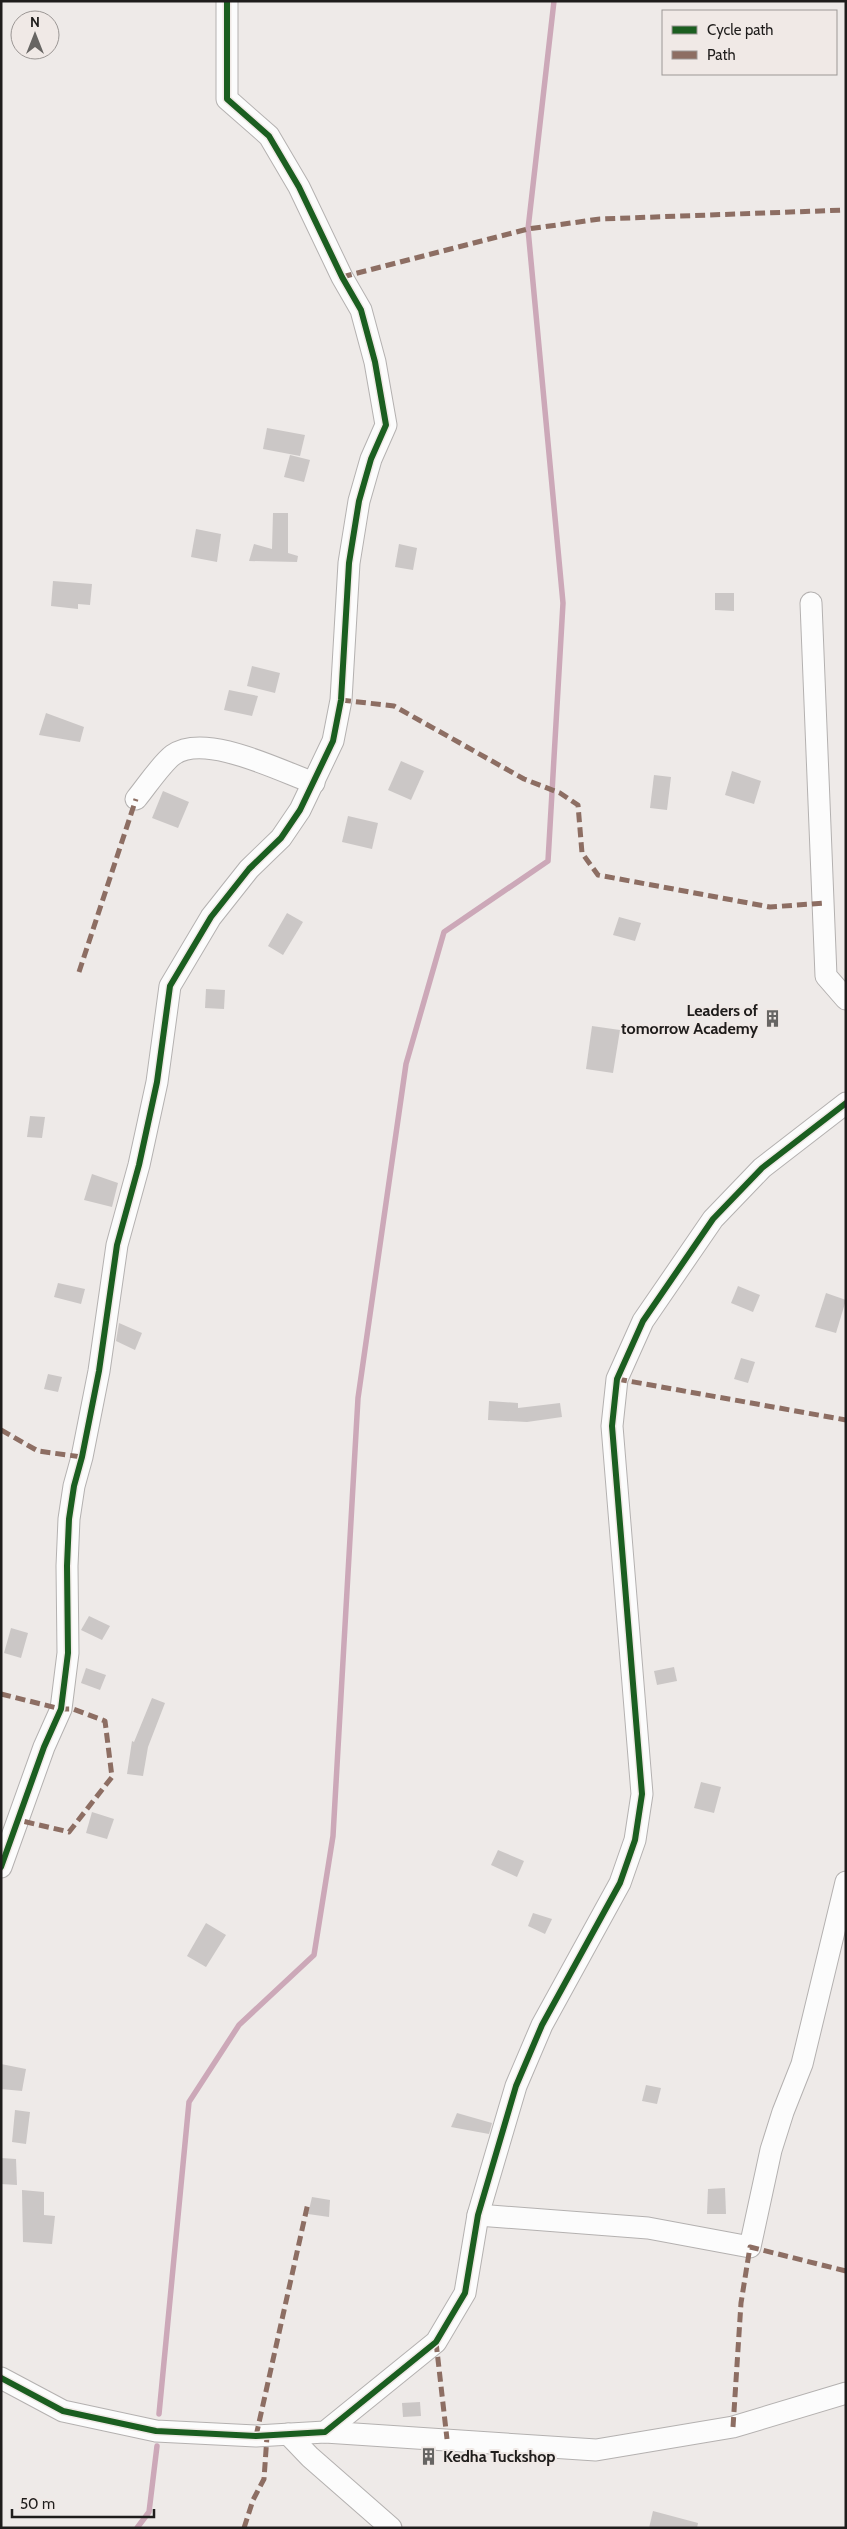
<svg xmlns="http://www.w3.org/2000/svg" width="847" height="2529" viewBox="0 0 847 2529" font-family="Cabin,sans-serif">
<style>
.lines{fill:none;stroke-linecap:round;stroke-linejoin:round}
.stream{stroke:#cca8b8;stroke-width:5.5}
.building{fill:#cbc7c6}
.minor-casing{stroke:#b4b1b0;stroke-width:23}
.minor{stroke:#fcfcfc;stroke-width:21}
.quiet{stroke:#8d6e63;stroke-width:5;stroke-dasharray:10 5;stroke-linecap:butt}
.cycleway-casing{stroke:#f0e9e6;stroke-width:9}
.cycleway{stroke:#1b5e20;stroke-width:6}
.labels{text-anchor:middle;stroke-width:4;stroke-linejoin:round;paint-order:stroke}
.poi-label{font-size:16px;font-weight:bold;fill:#1f1d1c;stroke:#f0e9e6;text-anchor:end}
</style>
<rect width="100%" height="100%" fill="#eeeae8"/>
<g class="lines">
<g class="stream">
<path d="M159 2414 189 2102 239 2025 314 1955 333 1836 358 1398 406 1064 444 932 548 861 563 603 528 229 554 1"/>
<path d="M137 2528 149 2512 157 2446"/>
</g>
</g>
<g class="building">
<path d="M267 428 305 435 300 456 263 449Z"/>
<path d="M290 455 310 460 304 482 284 477Z"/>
<path d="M273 513H288V553L298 556 297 562 249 561 254 544 272 549Z"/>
<path d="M196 529 221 534 217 562 191 557Z"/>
<path d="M399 544 417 548 413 570 395 567Z"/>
<path d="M53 581 92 584 90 605 78 604V609L51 606Z"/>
<path d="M715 593H734V611L715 610Z"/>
<path d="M252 666 280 673 275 693 247 686Z"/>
<path d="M229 690 258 696 252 716 224 710Z"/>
<path d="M46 713 84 727 80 742 39 735Z"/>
<path d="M401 761 424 771 411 800 388 790Z"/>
<path d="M732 771 761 781 754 804 725 795Z"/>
<path d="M654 775 671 777 667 810 650 808Z"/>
<path d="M163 791 189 802 178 828 152 818Z"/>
<path d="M348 816 378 823 372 849 342 842Z"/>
<path d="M287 913 303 922 283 955 268 946Z"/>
<path d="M619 917 641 923 635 941 613 935Z"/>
<path d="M206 989 225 990 224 1009 205 1008Z"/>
<path d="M592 1026 620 1030 613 1073 586 1069Z"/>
<path d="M30 1116 45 1117 42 1138 27 1137Z"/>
<path d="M92 1174 118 1183 112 1207 84 1200Z"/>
<path d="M58 1283 85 1289 81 1304 54 1297Z"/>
<path d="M738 1286 760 1295 753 1312 731 1303Z"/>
<path d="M826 1293 846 1300 836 1333 815 1327Z"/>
<path d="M119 1323 142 1333 135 1350 116 1341Z"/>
<path d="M741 1358 755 1362 748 1383 734 1379Z"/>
<path d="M48 1374 62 1377 58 1392 44 1389Z"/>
<path d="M489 1401 518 1403V1408L560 1403 562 1417 527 1422 488 1420Z"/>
<path d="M89 1616 110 1626 102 1640 81 1630Z"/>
<path d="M11 1628 28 1633 21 1658 4 1653Z"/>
<path d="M674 1667 677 1681 657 1685 654 1671Z"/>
<path d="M86 1668 106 1675 100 1690 81 1683Z"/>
<path d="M152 1698 165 1703 148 1747 143 1776 127 1774 132 1741 134 1742Z"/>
<path d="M701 1782 721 1787 714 1813 694 1808Z"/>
<path d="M92 1812 114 1819 107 1839 86 1833Z"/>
<path d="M498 1850 524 1861 517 1877 491 1865Z"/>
<path d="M533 1913 552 1919 545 1934 528 1926Z"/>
<path d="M206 1923 226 1935 206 1967 187 1956Z"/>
<path d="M1 2064 26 2069 22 2091 1 2089Z"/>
<path d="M646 2085 661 2088 657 2104 642 2101Z"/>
<path d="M15 2110 30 2112 26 2144 12 2142Z"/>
<path d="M457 2113 492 2123 489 2134 451 2127Z"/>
<path d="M1 2158 16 2159 17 2185 1 2184Z"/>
<path d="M725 2188 726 2214H707L708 2189Z"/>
<path d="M22 2190 44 2192V2215L55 2216 52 2244 23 2242Z"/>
<path d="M312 2197 330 2200 329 2217 308 2214Z"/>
<path d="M420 2402 421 2416 403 2417 402 2403Z"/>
<path d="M653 2511 698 2523 697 2528H649Z"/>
</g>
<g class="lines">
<defs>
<g id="minor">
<path d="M811 603 826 976 846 999"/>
<path d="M136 799C146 787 161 764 173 755 205 732 280 771 314 783"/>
<path d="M1 1867 44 1747 61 1709 68 1653 67 1566 69 1519 74 1486 82 1457 99 1371 117 1245 139 1165 157 1082 170 986 211 917 249 869 281 838 300 810 333 741 341 700 349 563 359 501 371 459 386 425 375 362 361 310 342 277 299 187 269 136 227 99V1"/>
<path d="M478 2215 648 2228 750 2247 771 2150 783 2112 802 2064 846 1882"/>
<path d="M1 2378 63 2411 156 2431 256 2436 325 2432 436 2342 465 2293 478 2215 516 2086 542 2025 620 1883 635 1840 642 1794 612 1426 617 1379 643 1321 713 1219 762 1168 846 1103"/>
<path d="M325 2432 596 2450 733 2427 846 2393"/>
<path d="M288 2434 310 2457 391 2528"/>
</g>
</defs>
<use href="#minor" class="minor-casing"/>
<use href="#minor" class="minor"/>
<g class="quiet">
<path d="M342 277 528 229 600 219 846 210"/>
<path d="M341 700 394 706 524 779 560 793 578 805 582 853 598 875 770 907 825 903"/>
<path d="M79 972 136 799"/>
<path d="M617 1379 846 1420"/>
<path d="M1 1430 38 1451 82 1457"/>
<path d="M1 1694 61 1709H73L105 1721 112 1777 69 1832 18 1820"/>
<path d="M436 2342 447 2439"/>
<path d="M733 2427 741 2303 750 2247 846 2271"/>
<path d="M256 2436 308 2203"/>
<path d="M244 2528 253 2500 264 2479 267 2436"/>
</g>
<defs>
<g id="cycleway">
<path d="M1 1867 44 1747 61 1709 68 1653 67 1566 69 1519 74 1486 82 1457 99 1371 117 1245 139 1165 157 1082 170 986 211 917 249 869 281 838 300 810 333 741 341 700 349 563 359 501 371 459 386 425 375 362 361 310 342 277 299 187 269 136 227 99V1"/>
<path d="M1 2378 63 2411 156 2431 256 2436 325 2432 436 2342 465 2293 478 2215 516 2086 542 2025 620 1883 635 1840 642 1794 612 1426 617 1379 643 1321 713 1219 762 1168 846 1103"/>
</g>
</defs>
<use href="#cycleway" class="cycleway-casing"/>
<use href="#cycleway" class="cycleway"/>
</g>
<defs>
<symbol id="building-bare" viewBox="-9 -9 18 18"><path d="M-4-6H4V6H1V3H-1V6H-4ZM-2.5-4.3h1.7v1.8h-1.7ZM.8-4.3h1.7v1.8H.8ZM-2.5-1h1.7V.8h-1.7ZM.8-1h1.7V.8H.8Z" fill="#676563" stroke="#f0e9e6" stroke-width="2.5" paint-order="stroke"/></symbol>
</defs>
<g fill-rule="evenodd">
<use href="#building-bare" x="760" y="1006" width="25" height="25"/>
<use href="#building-bare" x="416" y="2444" width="25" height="25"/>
</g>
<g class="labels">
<g class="poi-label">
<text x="758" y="1016">Leaders of<tspan x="758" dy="18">tomorrow Academy</tspan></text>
<text x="443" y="2462" text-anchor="start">Kedha Tuckshop</text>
</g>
</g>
<rect width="847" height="2529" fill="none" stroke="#1f1d1c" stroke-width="5"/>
<rect x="662" y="10" width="175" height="65" fill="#f0e9e6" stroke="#9c9795"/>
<rect x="672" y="26" width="25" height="8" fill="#1b5e20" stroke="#9c9795"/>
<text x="707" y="35" font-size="15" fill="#1f1d1c">Cycle path</text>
<rect x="672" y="51" width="25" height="8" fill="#8d6e63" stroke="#9c9795"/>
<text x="707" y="60" font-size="15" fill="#1f1d1c">Path</text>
<g transform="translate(35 35)"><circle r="24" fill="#f0e9e6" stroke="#9c9795"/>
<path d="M0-4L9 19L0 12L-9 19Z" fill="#676563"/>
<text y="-8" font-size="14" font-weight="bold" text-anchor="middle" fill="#1f1d1c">N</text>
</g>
<path d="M12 2509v8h142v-8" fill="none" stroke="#1f1d1c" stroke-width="2.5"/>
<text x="20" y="2509" font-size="15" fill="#1f1d1c" stroke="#f0e9e6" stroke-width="4" paint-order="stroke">50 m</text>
</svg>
